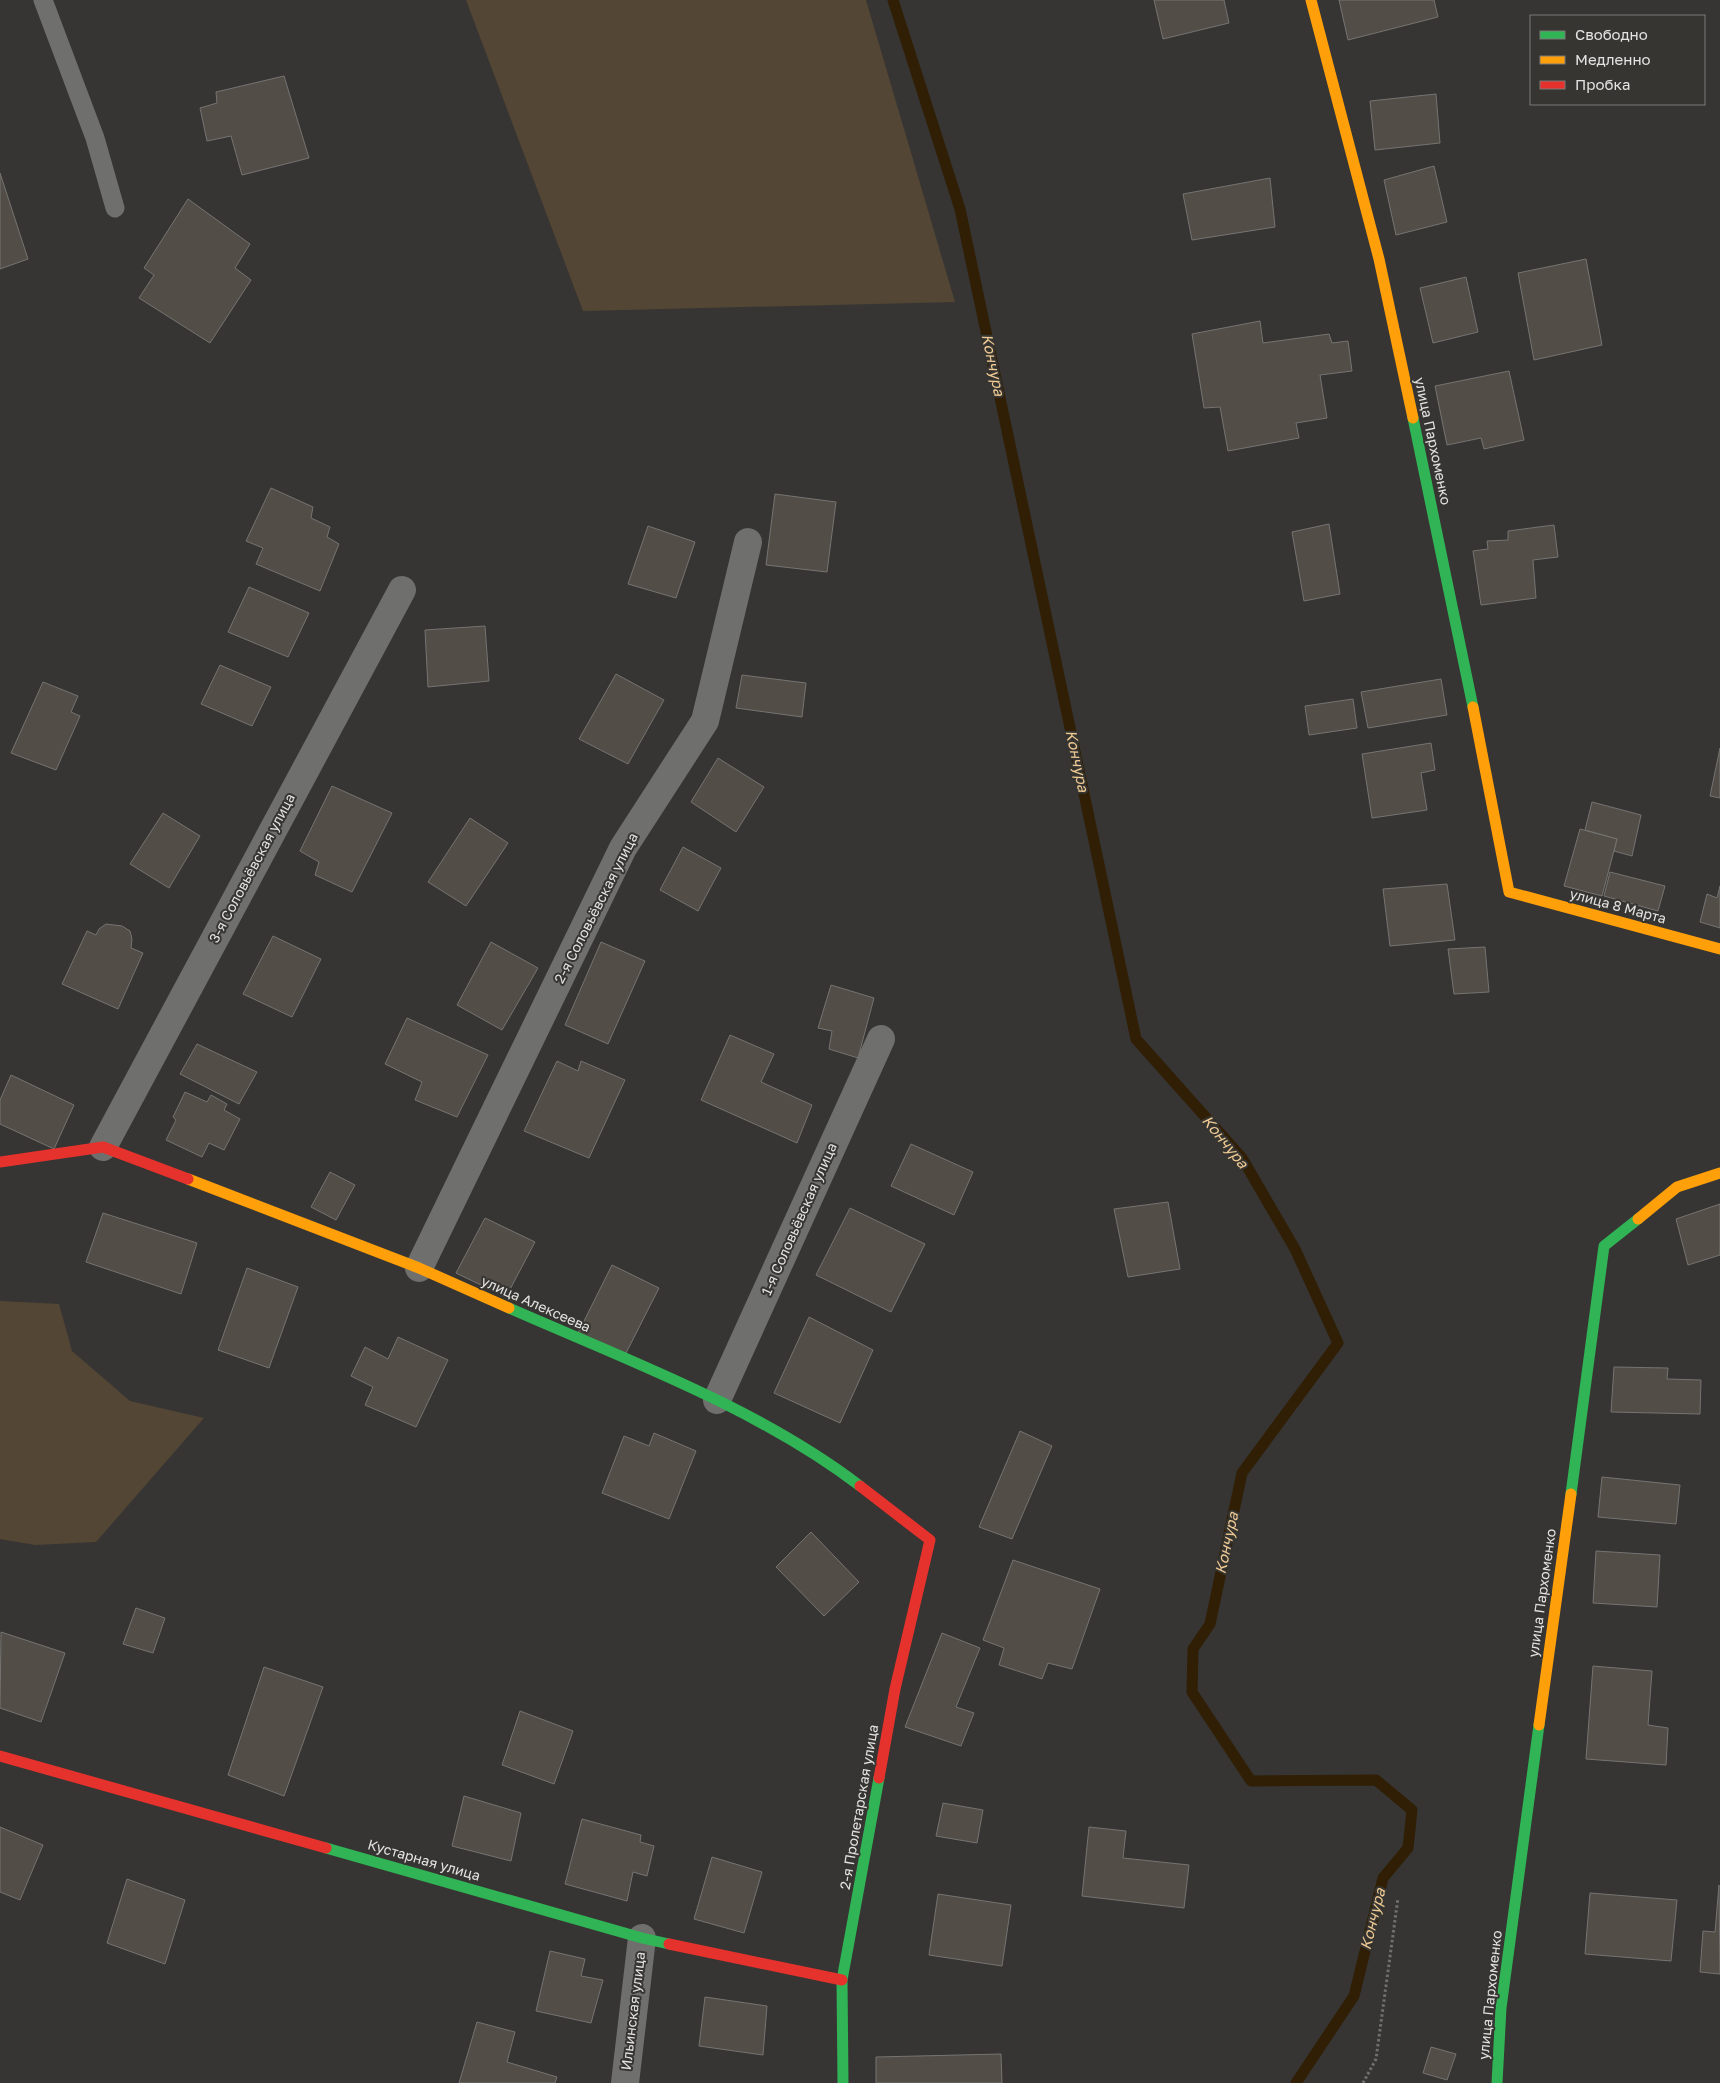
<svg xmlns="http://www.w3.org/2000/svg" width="1720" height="2083" viewBox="0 0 1720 2083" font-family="'Golos Text',sans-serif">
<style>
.green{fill:#534634}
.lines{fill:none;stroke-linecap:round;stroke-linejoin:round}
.stream{stroke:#301f05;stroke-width:11}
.building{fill:#524e47;stroke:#757472}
.path{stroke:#72706f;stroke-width:3;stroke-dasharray:2.5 2.5;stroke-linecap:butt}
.lane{stroke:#6f6f6e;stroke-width:19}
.street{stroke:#6f6f6e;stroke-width:28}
.fast{stroke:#30b455;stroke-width:11}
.slow{stroke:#ff9f0a;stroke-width:11}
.jam{stroke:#e5322d;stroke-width:11}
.labels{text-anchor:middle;stroke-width:4;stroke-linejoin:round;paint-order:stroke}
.street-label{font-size:14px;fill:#e4e3e1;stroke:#373532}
.water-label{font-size:15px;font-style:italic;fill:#f0cb94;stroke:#373532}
</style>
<rect width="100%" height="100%" fill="#363533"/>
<g class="green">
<path d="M466 0H866L955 302 583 311Z"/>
<path d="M0 1301 59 1304 72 1351 130 1401 204 1418 96 1542 35 1545 0 1539Z"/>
</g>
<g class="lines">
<path class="stream" d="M893 0 960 209 1136 1039 1242 1158 1295 1249 1338 1343 1242 1473 1210 1624 1193 1649 1192 1692 1251 1781 1376 1780 1412 1810 1408 1848 1383 1878 1354 1996 1296 2083"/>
</g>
<g class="building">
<path d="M1154 0H1224L1229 23 1163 39Z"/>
<path d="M1339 0H1434L1438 17 1348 40Z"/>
<path d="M284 76 309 158 242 175 231 136 207 141 200 108 217 103 216 92Z"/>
<path d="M1436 94 1440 143 1375 150 1370 101Z"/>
<path d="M1434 166 1447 222 1396 235 1384 180Z"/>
<path d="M0 173 28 259 0 269Z"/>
<path d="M1270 178 1275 227 1192 240 1183 194Z"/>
<path d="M188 199 250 244 235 268 251 280 210 343 139 298 154 275 144 268Z"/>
<path d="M1586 259 1602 345 1534 360 1518 273Z"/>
<path d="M1466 277 1478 332 1433 343 1420 288Z"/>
<path d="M1260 321 1263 343 1329 334 1332 343 1348 341 1352 371 1320 375 1327 418 1296 423 1299 438 1228 451 1220 407 1204 408 1192 334Z"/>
<path d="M1509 371 1524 440 1484 449 1481 438 1447 445 1435 386Z"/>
<path d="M271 488 313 507 311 518 330 527 327 537 339 544 320 591 256 564 263 548 246 541Z"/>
<path d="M775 494 836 502 827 572 766 565Z"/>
<path d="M1329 524 1340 594 1304 601 1292 532Z"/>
<path d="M1554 525 1558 557 1533 560 1536 598 1481 605 1473 551 1488 549 1487 541 1508 540V531Z"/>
<path d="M648 526 695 542 676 598 628 584Z"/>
<path d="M249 587 309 613 288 657 228 632Z"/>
<path d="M485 626 489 681 428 687 425 630Z"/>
<path d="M220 665 271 687 252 726 201 704Z"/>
<path d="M616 674 664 700 628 764 579 739Z"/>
<path d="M742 675 806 683 802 717 736 708Z"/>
<path d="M1441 679 1447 715 1368 728 1361 692Z"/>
<path d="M43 682 78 696 71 712 80 716 56 770 11 753Z"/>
<path d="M1353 699 1357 728 1309 735 1305 706Z"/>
<path d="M1431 743 1435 770 1421 773 1427 810 1372 818 1362 754Z"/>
<path d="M1720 748V798L1710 796Z"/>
<path d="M718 758 764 787 736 832 691 802Z"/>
<path d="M332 786 392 813 352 892 315 875 319 862 300 851Z"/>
<path d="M1592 802 1641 815 1632 856 1614 851 1617 839 1585 830Z"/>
<path d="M163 813 200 836 169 888 130 864Z"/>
<path d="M470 818 508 843 466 906 428 882Z"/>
<path d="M1580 829 1617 839 1602 896 1564 886Z"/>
<path d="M683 847 721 868 698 911 660 890Z"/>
<path d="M1610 872 1665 886 1658 911 1604 896Z"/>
<path d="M1447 884 1455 940 1390 946 1383 889Z"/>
<path d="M1720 886V928L1700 922 1707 894 1717 898Z"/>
<path d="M106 924 122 926 130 931 132 939 131 948 143 953 118 1009 62 984 87 931 96 935 99 929Z"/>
<path d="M273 936 321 959 292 1017 243 994Z"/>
<path d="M491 942 538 968 502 1030 457 1005Z"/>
<path d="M601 942 645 961 608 1044 565 1025Z"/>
<path d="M1485 947 1489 992 1454 994 1448 949Z"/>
<path d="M831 985 874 998 858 1058 829 1049 832 1031 818 1028Z"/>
<path d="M407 1018 488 1055 457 1117 415 1100 422 1082 385 1064Z"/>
<path d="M730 1035 774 1054 761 1082 812 1105 797 1143 701 1100Z"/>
<path d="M197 1044 257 1072 239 1104 180 1074Z"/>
<path d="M557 1061 578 1071 581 1061 625 1080 589 1158 524 1131Z"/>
<path d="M11 1075 74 1105 54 1149 0 1124V1100Z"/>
<path d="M185 1092 207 1102 211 1095 227 1104 224 1110 240 1119 224 1150 209 1143 202 1157 166 1140 176 1120 173 1117Z"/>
<path d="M911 1144 973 1172 954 1215 891 1186Z"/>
<path d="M330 1172 355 1185 336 1220 311 1207Z"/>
<path d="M1168 1202 1180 1269 1128 1277 1114 1209Z"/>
<path d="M1720 1204V1255L1688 1265 1676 1219Z"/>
<path d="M850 1208 925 1244 891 1312 816 1275Z"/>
<path d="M103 1213 197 1243 181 1294 86 1262Z"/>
<path d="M485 1218 535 1242 506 1297 456 1273Z"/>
<path d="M612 1265 659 1288 624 1357 577 1335Z"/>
<path d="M247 1268 298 1287 269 1368 218 1350Z"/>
<path d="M809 1317 873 1350 840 1423 774 1393Z"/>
<path d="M398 1337 448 1360 416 1427 365 1405 373 1387 351 1376 365 1347 388 1359Z"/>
<path d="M1614 1367 1668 1368 1667 1379 1701 1380 1700 1414 1611 1412Z"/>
<path d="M1020 1431 1052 1446 1012 1539 979 1527Z"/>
<path d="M654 1433 696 1451 669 1519 602 1493 624 1436 649 1446Z"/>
<path d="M1602 1477 1680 1485 1676 1524 1598 1517Z"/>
<path d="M811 1532 859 1582 824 1616 776 1567Z"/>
<path d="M1596 1551 1660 1555 1657 1607 1593 1603Z"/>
<path d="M1013 1560 1100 1589 1072 1669 1048 1663 1042 1679 999 1665 1004 1648 983 1640Z"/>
<path d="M136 1608 165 1618 153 1653 123 1644Z"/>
<path d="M1 1632 65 1653 41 1722 0 1708Z"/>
<path d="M942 1633 980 1648 956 1707 974 1713 961 1746 905 1727Z"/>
<path d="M1593 1666 1652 1671 1648 1725 1668 1728 1666 1765 1586 1759Z"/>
<path d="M264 1667 323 1687 284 1796 228 1775Z"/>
<path d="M520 1711 573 1731 554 1784 502 1765Z"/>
<path d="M464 1796 521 1813 511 1861 452 1846Z"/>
<path d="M943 1803 983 1810 977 1843 936 1836Z"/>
<path d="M582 1819 641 1835 640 1842 654 1846 647 1876 633 1872 627 1901 565 1884Z"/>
<path d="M0 1827 43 1845 20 1900 0 1892Z"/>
<path d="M1089 1827 1126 1831 1123 1858 1189 1865 1184 1908 1082 1896Z"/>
<path d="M712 1857 762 1872 744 1933 694 1919Z"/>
<path d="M127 1879 185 1900 165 1964 107 1943Z"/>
<path d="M1719 1885 1720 1974 1700 1972 1703 1931 1715 1932Z"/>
<path d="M1590 1893 1677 1900 1671 1961 1585 1954Z"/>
<path d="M938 1894 1011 1905 1002 1966 929 1955Z"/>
<path d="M550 1951 585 1959 581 1976 603 1980 591 2023 536 2011Z"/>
<path d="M705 1997 767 2006 763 2055 699 2046Z"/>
<path d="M477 2022 515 2032 507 2062 557 2077 555 2083H459Z"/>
<path d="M1431 2047 1456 2054 1447 2080 1423 2073Z"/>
<path d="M1001 2054 1002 2083H876V2057Z"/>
</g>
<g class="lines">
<path class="path" d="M1363 2083 1376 2059 1398 1898"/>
<path class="lane" d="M43 0 95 138 115 208"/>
<g class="street">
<path d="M103 1147 402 590"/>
<path d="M419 1268 623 848 705 721 748 542"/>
<path d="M717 1400 881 1039"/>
<path d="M625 2083 642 1938"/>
</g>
<g class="fast">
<path d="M1413 418 1473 707"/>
<path d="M509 1308C627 1360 758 1408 860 1486"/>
<path d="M1571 1494 1604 1246 1638 1219"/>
<path d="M326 1848 642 1938 669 1944"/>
<path d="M843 2083 842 1980 879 1778"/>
<path d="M1497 2083 1501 2008 1539 1725"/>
</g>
<g class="slow">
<path d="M1311 0 1379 259 1413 418"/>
<path d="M1473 707 1509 892 1720 949"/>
<path d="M188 1179 419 1268 509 1308"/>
<path d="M1638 1219 1677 1187 1720 1173"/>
<path d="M1539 1725 1571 1494"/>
</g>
<g class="jam">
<path d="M0 1162 103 1147 188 1179"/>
<path d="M860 1486 930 1540 895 1689 879 1778"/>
<path d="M0 1756 326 1848"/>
<path d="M669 1944 842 1980"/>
</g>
</g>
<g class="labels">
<g class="street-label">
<text transform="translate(1433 441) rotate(78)" y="5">улица Пархоменко</text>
<text transform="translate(252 868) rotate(-62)" y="5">3-я Соловьёвская улица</text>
<text transform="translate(1618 906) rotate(15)" y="5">улица 8 Марта</text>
<text transform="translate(596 908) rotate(-63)" y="5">2-я Соловьёвская улица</text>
<text transform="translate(799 1219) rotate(-66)" y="5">1-я Соловьёвская улица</text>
<text transform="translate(536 1304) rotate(24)" y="5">улица Алексеева</text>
<text transform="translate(1542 1593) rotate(-82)" y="5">улица Пархоменко</text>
<text transform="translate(859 1807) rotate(-80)" y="5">2-я Пролетарская улица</text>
<text transform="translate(424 1860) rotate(16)" y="5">Кустарная улица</text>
<text transform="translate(1490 1995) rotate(-84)" y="5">улица Пархоменко</text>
<text transform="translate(633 2011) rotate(-83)" y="5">Ильинская улица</text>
</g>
<g class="water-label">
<text transform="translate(993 365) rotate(78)" y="5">Кончура</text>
<text transform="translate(1077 761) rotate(78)" y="5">Кончура</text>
<text transform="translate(1225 1142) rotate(51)" y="5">Кончура</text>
<text transform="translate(1227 1543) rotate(-78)" y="5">Кончура</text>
<text transform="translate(1373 1919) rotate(-76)" y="5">Кончура</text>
</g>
</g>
<rect x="1530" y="15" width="175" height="90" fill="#373532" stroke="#7c7b78"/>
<rect x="1540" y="31" width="25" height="8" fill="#30b455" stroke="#7c7b78"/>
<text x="1575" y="40" font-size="15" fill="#e4e3e1">Свободно</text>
<rect x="1540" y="56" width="25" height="8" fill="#ff9f0a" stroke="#7c7b78"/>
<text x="1575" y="65" font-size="15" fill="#e4e3e1">Медленно</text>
<rect x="1540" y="81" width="25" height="8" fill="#e5322d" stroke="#7c7b78"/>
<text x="1575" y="90" font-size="15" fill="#e4e3e1">Пробка</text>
</svg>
